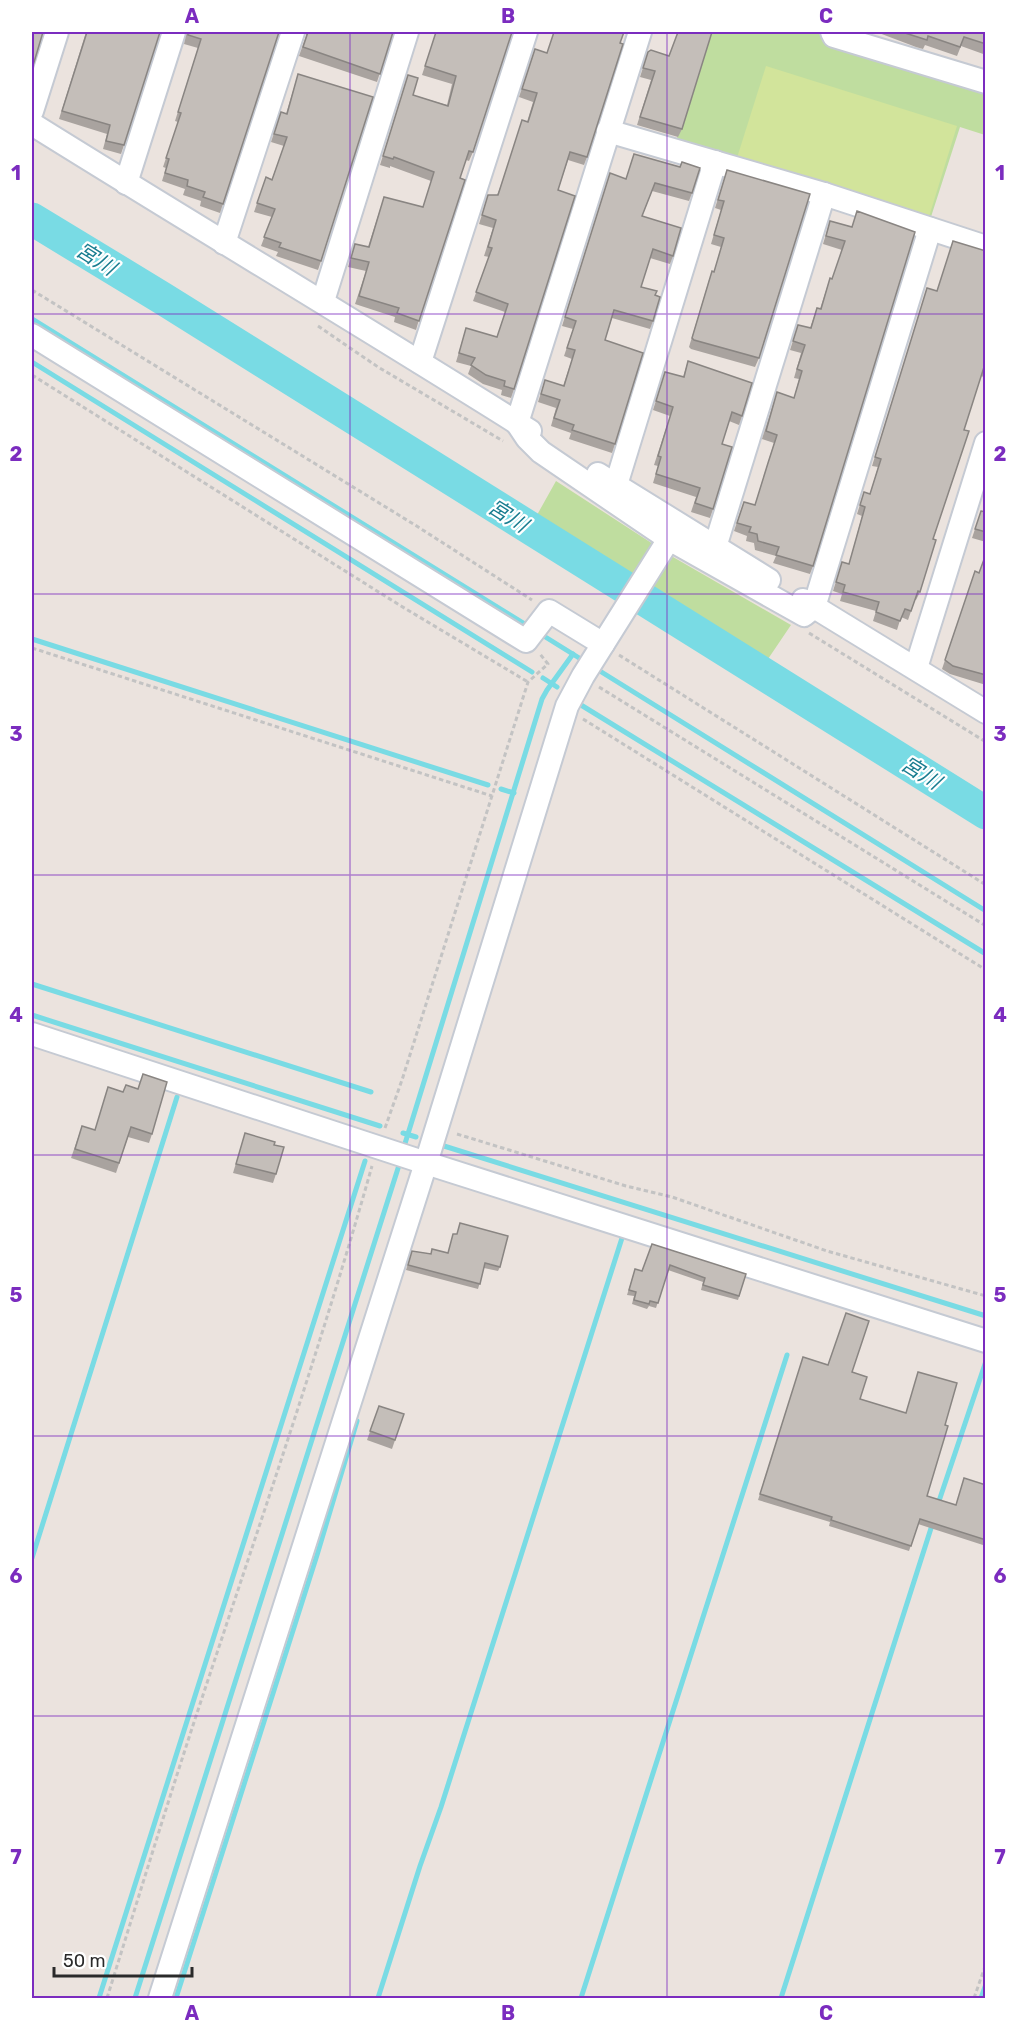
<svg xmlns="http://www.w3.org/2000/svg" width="1017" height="2030" viewBox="0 0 1017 2030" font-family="Rubik,'Noto Sans JP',sans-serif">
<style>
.green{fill:#bfdd9f}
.pitch{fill:#d2e49b}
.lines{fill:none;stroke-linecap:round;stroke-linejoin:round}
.stream{stroke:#79dbe4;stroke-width:5}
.river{stroke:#79dbe4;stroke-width:33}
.minor-casing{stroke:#c5cad3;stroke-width:26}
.path{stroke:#c3c3c3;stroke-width:3;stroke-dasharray:4.5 3;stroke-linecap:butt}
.minor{stroke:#fff;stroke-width:22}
.wall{fill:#a9a39f}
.building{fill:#c4beb9;stroke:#898582;stroke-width:1.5}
.grid{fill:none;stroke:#7b2cbf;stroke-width:1.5;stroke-opacity:0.55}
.labels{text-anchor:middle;stroke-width:4.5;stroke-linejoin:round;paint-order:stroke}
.water-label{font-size:21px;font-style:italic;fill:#197d90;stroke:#fff}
.neatline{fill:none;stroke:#7b2cbf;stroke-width:2}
.grid-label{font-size:20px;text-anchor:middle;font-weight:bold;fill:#7b2cbf}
</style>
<rect width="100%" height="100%" fill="#ebe3de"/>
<g class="green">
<path d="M711 32H819L824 41 985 90V135L960 127 929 223 675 144Z"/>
<path d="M556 481 673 557 791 625 768 659 537 515Z"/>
</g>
<path class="pitch" d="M766 66 957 126 928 220 736 161Z"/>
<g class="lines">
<g class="stream">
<path d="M32 319 531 628"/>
<path d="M32 362 532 672"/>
<path d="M539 633 584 661"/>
<path d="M32 639 488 785"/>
<path d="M595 668 986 911"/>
<path d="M543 678 557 687"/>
<path d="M581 705 986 954"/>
<path d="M501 789 514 793"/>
<path d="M32 984 371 1092"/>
<path d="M32 1015 380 1126"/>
<path d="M403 1133 416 1137"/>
<path d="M444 1146 986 1316"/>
<path d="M403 1150 542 699 547 690 573 654"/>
<path d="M938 1504 986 1361"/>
<path d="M32 1558 177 1097"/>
<path d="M99 1998 365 1161"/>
<path d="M135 1998 400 1162"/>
<path d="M176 1998 317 1555 357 1421"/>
<path d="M378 1998 420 1866 441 1807 622 1238"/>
<path d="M581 1998 787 1355"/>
<path d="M781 1998 933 1522"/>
<path d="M981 1998 986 1984"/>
</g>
<path class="river" d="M32 219 162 298 986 813"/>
<defs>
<g id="minor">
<path d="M640 32 517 423 527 438 541 452 669 539 804 615 814 607 930 229"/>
<path d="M832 32 834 36 986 82"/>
<path d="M32 111 57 32"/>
<path d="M32 124C197 227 365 327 530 431"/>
<path d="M608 131 824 194 986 247"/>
<path d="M126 183 174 32"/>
<path d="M224 243 293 32"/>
<path d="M323 301 407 32"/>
<path d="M32 335 526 641 549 611 603 644"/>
<path d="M420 362 526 32"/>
<path d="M598 474 769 580"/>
<path d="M616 485 715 162"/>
<path d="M715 547 824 194"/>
<path d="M803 600 986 712"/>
<path d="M916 668 986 443"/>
<path d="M32 1034 426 1163 986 1341"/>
<path d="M160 1998 426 1163 567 706 583 676 669 539"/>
</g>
</defs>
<use href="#minor" class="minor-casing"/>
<g class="path">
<path d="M32 290 415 525 532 600"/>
<path d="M318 326 378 367 503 441"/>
<path d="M32 375 401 606 528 682"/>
<path d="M809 633 986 742"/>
<path d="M32 648 492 796"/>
<path d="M619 655 986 885"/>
<path d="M599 687 986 926"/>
<path d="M583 719 986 970"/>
<path d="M385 1128 402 1080 528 682 548 664 540 654"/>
<path d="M457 1134 626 1186 672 1197 827 1251 986 1296"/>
<path d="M107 1998C139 1896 170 1794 204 1692 262 1517 322 1343 372 1166"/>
<path d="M974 1998 986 1964"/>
</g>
<use href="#minor" class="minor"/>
</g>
<g class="wall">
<path d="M86 32 124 145 121 154 103 149 107 134 59 119Z"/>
<path d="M187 32H279L220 213 200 206 201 201 183 195 185 189 162 181 166 168 163 167 178 122 175 121 198 48 184 44Z"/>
<path d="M306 32H393L377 82 299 56 306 36Z"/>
<path d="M436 32H512L473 152 469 161 466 160 460 178 416 330 394 322 395 317 355 304 366 271 348 267 355 244 368 247 384 197 423 207 431 181 390 166V168L380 165 405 84 413 95 447 105 452 84 422 75Z"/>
<path d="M879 32H986V55L961 46 957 56 925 45 923 49 916 47 879 33Z"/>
<path d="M535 49 547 53 587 157 584 165 568 160 558 190 514 389 511 398 501 395 502 390 483 384 468 374 471 366 456 362 466 328 497 337 505 312 473 301 489 257 484 256 493 228 479 224 488 195H497L527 122 533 102 519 97Z"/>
<path d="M648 52 669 56 682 129 678 137 637 125 651 80 640 77Z"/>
<path d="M298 74 321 261 318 270 276 256 278 252 261 246 272 217 254 212 266 177 272 179 284 146 271 142 281 112 286 114Z"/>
<path d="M634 154 692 193 689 201 652 191 642 216 673 256 670 264 650 258 641 287 655 295 653 321 650 329 612 318 605 340 615 444 612 453 569 439 571 433 551 426 556 408 538 402 545 380 563 386 572 359 564 356 573 329 562 326 607 182 626 179Z"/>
<path d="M727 170 759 358 755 367 691 349 689 347 709 280 714 272 721 247 711 244 721 210 715 208Z"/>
<path d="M830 221 851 227 813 566 810 574 773 563 776 556 755 550 754 543 746 541 747 536 734 531 741 510 755 505 765 472 774 443 762 439 777 392 794 398 799 379 794 378 801 353 790 350 798 325 810 328 817 308 820 309 830 278 832 279 842 250 823 244Z"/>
<path d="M986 251V378L981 376 964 430 933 539 920 592 916 600H915L908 620 901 617 897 630 873 621 876 611 840 601 842 594 833 591 842 562 849 564 862 516 857 514 864 492 870 494 878 467 872 466 927 288 937 291Z"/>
<path d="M688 361 742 416 739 425 729 421 722 444 713 509 710 518 691 512 696 497 653 483 658 466 654 465 670 416 653 410 665 372 683 377Z"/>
<path d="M981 511 986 512V542L972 538Z"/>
<path d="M986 553V685L950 674 942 669 975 571 979 573Z"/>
<path d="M143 1074 152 1134 149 1143 128 1137 116 1173 71 1158 82 1126 95 1130 108 1087 123 1092 138 1089Z"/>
<path d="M245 1133 274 1145 276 1174 273 1183 233 1173Z"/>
<path d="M652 1244 746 1274 738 1300 701 1290 703 1282 668 1270 656 1308 649 1306 647 1309 632 1304 634 1296 627 1295 635 1269 642 1271Z"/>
<path d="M412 1251 431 1254 447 1253 500 1267 498 1271 484 1268 478 1289 406 1270Z"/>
<path d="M803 1357 852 1372 860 1399 945 1425 927 1496 955 1505 986 1485V1546L918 1524 909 1551 829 1526 830 1522 758 1500Z"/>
<path d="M379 1406 404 1414 392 1449 367 1440Z"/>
</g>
<g class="building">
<path d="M32 32H43L32 69Z"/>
<path d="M87 32H160L124 145 106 141 110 125 62 111Z"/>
<path d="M188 32H279L223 204 203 197 205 192 187 186 188 180 165 173 169 159 166 158 181 113 178 112 201 39 188 35Z"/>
<path d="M308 32H393L380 74 303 47Z"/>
<path d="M436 32H512L473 152 469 151 460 178 465 180 419 321 397 313 399 308 359 296 369 262 351 258 355 244 369 247 384 197 423 207 434 172 394 157 393 159 383 156 408 75 418 78 413 95 448 106 456 76 425 66Z"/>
<path d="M554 32H624L620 43 623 44 587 157 570 152 558 190 575 196 514 389 504 386 505 381 486 375 471 365 475 358 459 353 466 328 497 337 508 304 476 292 492 248 488 247 496 220 482 215 488 195H498L522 120 528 122 537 93 522 89 535 49 547 53Z"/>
<path d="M678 32H712L682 129 640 117 655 71 643 68 648 52 651 50 669 56Z"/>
<path d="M902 32H986V44L964 37 960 47 928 36 927 40Z"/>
<path d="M298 74 373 97 321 261 279 247 281 243 264 237 275 209 257 203 266 177 272 180 287 137 274 134 281 112 287 114Z"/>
<path d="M634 154 680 167 682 162 700 168 692 193 655 183 642 216 681 228 673 256 653 249 641 287 657 291 655 295 660 297 653 321 614 310 605 340 643 353 615 444 572 430 574 425 554 418 560 400 541 394 545 380 564 386 575 350 567 348 576 321 565 317 610 173 626 179Z"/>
<path d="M727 170 810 194 759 358 694 340 692 338 712 271 714 272 724 238 714 235 724 201 718 200Z"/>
<path d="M857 211 915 232 813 566 776 555 779 547 758 541 757 534 749 532 751 527 737 523 744 502 755 505 768 463 777 435 766 431 777 392 794 398 802 371 797 369 805 345 793 341 798 325 811 328 817 308 821 309 830 278 832 279 845 241 826 236 830 221 852 227Z"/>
<path d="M953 241 986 251V368L984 367 964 430 969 431 933 539 936 540 920 592 918 591 911 611 905 609 900 621 876 612 879 602 843 592 845 585 836 582 842 562 849 564 865 507 860 505 864 492 870 494 881 459 875 457 927 288 937 291Z"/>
<path d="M688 361 752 383 742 416 732 412 722 444 732 447 713 509 695 503 700 488 656 474 661 457 658 456 673 407 656 401 665 372 684 377Z"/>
<path d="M981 511 986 512V532L975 529Z"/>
<path d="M986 554V675L953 666 945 660 975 571 979 573Z"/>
<path d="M143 1074 167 1082 152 1134 131 1127 119 1163 75 1149 82 1126 95 1130 108 1087 123 1092 126 1085 138 1089Z"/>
<path d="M245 1133 275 1142 274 1145 284 1147 276 1174 236 1164Z"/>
<path d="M460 1223 508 1236 500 1267 485 1263 480 1284 408 1265 412 1251 431 1254 432 1249 448 1253 453 1234H457Z"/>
<path d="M652 1244 746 1274 739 1296 703 1285 705 1278 670 1265 658 1303 650 1301 649 1304 634 1300 636 1292 629 1290 635 1269 642 1271Z"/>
<path d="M846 1313 869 1321 852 1372 867 1377 860 1399 906 1413 918 1372 957 1383 945 1425 948 1426 927 1496 956 1505 964 1478 986 1485V1540L920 1519 911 1546 831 1520 832 1517 760 1494 803 1357 828 1365Z"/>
<path d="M379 1406 404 1414 395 1440 370 1431Z"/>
</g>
<path class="grid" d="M350 32V1998M667 32V1998M32 314H986M32 594H986M32 875H986M32 1155H986M32 1436H986M32 1716H986"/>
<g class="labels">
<g class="water-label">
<text transform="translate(96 259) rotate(32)" y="7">宮川</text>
<text transform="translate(508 516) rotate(32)" y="7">宮川</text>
<text transform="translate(921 773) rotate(32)" y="7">宮川</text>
</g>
</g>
<rect width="1017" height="2030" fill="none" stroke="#ffffff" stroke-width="66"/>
<path d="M54 1967v9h138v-9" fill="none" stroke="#2a2a2a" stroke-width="3"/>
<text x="63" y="1967" font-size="18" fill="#2a2a2a" stroke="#ffffff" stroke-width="4.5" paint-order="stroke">50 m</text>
<rect x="33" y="33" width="951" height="1964" class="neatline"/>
<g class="grid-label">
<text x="192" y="23">A</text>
<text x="508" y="23">B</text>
<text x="826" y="23">C</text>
<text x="16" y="180">1</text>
<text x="1000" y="180">1</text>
<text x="16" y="461">2</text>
<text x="1000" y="461">2</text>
<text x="16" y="741">3</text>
<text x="1000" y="741">3</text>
<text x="16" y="1022">4</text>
<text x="1000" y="1022">4</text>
<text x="16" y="1302">5</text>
<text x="1000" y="1302">5</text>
<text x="16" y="1583">6</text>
<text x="1000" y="1583">6</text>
<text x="16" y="1864">7</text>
<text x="1000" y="1864">7</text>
<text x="192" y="2020">A</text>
<text x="508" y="2020">B</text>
<text x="826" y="2020">C</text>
</g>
</svg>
